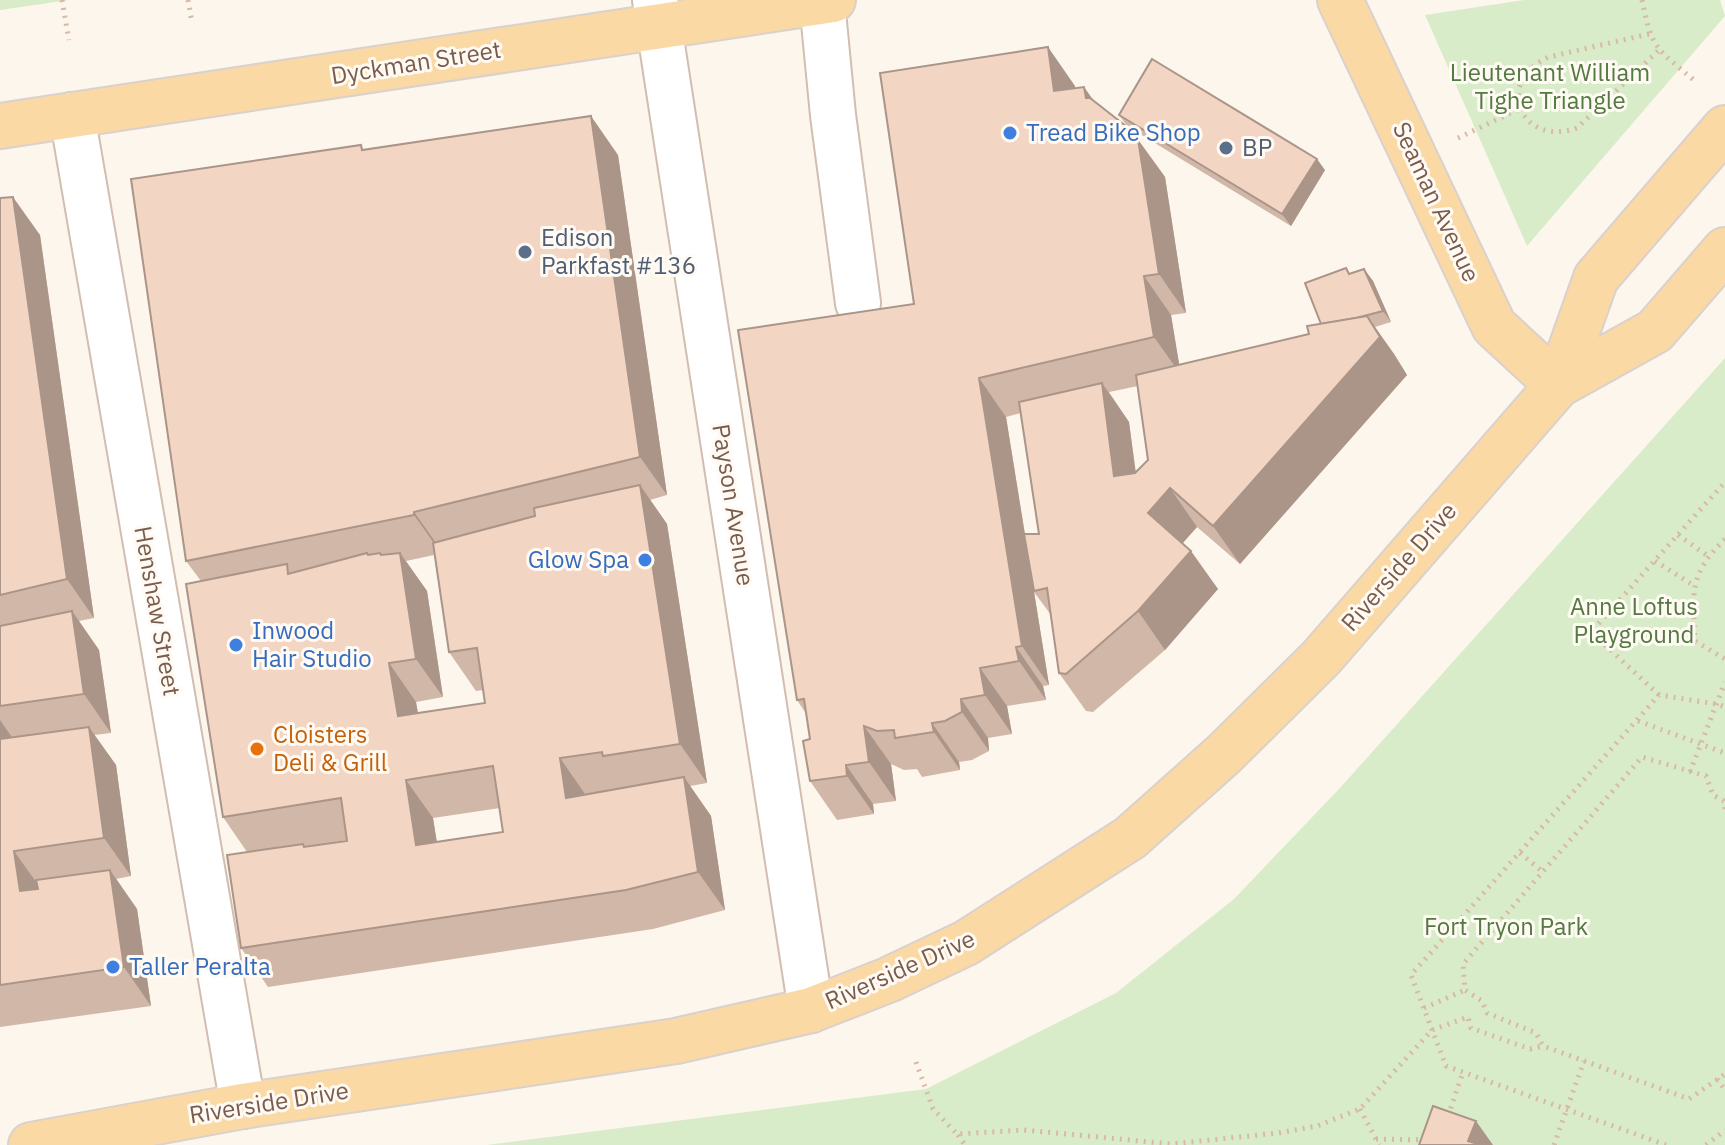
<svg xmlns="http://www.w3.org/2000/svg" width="1725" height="1145" viewBox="0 0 1725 1145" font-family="'IBM Plex Sans',sans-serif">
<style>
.green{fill:#d8ecc9}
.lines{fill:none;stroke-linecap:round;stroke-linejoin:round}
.minor-casing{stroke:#d1beb0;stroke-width:48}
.major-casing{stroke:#dad1cd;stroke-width:48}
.path{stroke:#d9b8a5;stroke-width:5;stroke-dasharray:2 6;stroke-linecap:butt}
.minor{stroke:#fff;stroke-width:44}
.major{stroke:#fbd9a5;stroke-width:44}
.wall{fill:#d1b7a8;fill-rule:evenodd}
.shaded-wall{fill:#aa9588}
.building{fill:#f3d5c3;stroke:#aa9588;stroke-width:2;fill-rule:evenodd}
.shop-dot{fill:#3f7fe0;stroke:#fffaf3;stroke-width:3}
.service-dot{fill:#5c6f8a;stroke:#fffaf3;stroke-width:3}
.food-dot{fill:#e8710a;stroke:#fffaf3;stroke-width:3}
.labels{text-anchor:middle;stroke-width:6;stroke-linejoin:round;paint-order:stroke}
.street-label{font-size:24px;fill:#7a5c4d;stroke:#fffaf3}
.park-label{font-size:24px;fill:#537a41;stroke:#fffaf3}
.shop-label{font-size:24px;fill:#366cbe;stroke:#fffaf3;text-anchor:start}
.service-label{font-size:24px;fill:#4e5e75;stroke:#fffaf3;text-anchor:start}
.food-label{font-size:24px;fill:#c56008;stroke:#fffaf3;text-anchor:start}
</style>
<rect width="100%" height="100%" fill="#fdf6ec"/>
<g class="green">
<path d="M0 0H69L0 10Z"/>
<path d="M1524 0H1720L1725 16 1527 246 1425 15Z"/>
<path d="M1725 358V1145H487L926 1089 1116 993 1234 899 1339 789Z"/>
</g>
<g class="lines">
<defs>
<g id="minor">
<path d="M655 0 811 1010"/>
<path d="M822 2 833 115 858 303"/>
<path d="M72 115 243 1106"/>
</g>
<g id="major">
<path d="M1340 0 1494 326 1558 385"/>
<path d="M0 126 833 0"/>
<path d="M1558 385 1596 278 1725 128"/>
<path d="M31 1145 243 1106 676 1041 811 1010 888 980 966 943 1130 838 1224 754 1321 658 1558 385 1655 331 1725 250"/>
</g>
</defs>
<use href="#minor" class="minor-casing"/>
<use href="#major" class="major-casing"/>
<g class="path">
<path d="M62 0 69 40"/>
<path d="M188 0 192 22"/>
<path d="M1642 0C1652 50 1657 49 1695 81"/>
<path d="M1649 34 1549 57C1494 80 1519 148 1577 128L1658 51"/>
<path d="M1458 138 1519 109"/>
<path d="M1678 535 1708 556"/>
<path d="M1725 539C1688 575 1693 593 1695 641L1725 659"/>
<path d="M1655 561 1693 585"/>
<path d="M1659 695 1591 632 1725 482"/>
<path d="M1638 721 1725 753"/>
<path d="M1690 772 1725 682"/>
<path d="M1725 809 1724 801 1713 795 1706 776 1642 757 1463 964 1465 990 1482 1001 1487 1013 1536 1033 1543 1046 1689 1099 1725 1074"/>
<path d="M1520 853 1543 872"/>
<path d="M1424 1008 1465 990"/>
<path d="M916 1062 933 1109 957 1134 1024 1130 1171 1144 1278 1133 1317 1126 1360 1109 1432 1030 1468 1017 1471 1028 1530 1049 1543 1046"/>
<path d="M1717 1079 1725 1090"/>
<path d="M1360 1109 1379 1145"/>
<path d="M1448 1116 1463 1072"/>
<path d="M958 1135 965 1145"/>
<path d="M1376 1139 1427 1140"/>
<path d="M1554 1145 1584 1061"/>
<path d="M1666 1145 1446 1066 1411 975 1659 695 1717 704 1725 707"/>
<path d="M1706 1145 1725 1130"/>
</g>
<use href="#minor" class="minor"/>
<use href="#major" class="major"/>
</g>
<g class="wall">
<path d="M1075 86V88L1094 101 1131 130 1165 177 1186 313 1171 315 1179 365 1309 334 1321 324 1349 274 1364 269 1373 281 1391 322 1375 327 1394 354 1407 375 1240 564 1197 527 1182 543 1218 589 1165 650 1093 712 1086 711 1059 673 1051 615 1034 592 1049 685 1043 686 1046 700 1007 706 1012 734 988 738 989 751 972 760 959 762 960 770 922 777 917 769 904 770 891 764 896 801 873 804 874 814 837 820 810 781V739L807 715 797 700 914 304ZM1138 386 1148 460 1136 473 1129 422 1109 392ZM1021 413 1039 534H1025L1006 417Z"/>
<path d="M1119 115 1325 170 1291 226 1127 126Z"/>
<path d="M364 150 618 155 667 495 650 500 667 524 707 783 690 786 711 816 725 910 653 929 268 987 241 948 247 852 223 817 201 581 186 561ZM434 555 449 652 476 691 483 690 485 703 418 713 416 702 443 697 427 591 406 561ZM500 808 503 832 437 842 433 818ZM347 840V841L306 847Z"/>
<path d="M0 198 40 235 94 618 79 621 99 650 111 733 94 735 116 765 131 876 116 879 137 909 151 1006 0 1027Z"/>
</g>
<g class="shaded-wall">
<path d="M1048 47 1075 86 1081 130 1054 91Z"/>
<path d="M1084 87 1111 125 1086 98Z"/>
<path d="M591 116 618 155 667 495 640 457Z"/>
<path d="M1131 130 1165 177 1186 313 1159 274Z"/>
<path d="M1317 159 1325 170 1291 226 1282 214Z"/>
<path d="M13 197 40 235 94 618 67 579Z"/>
<path d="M1364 269 1373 281 1391 322 1383 311Z"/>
<path d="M1144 276 1171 315 1181 375 1154 337Z"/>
<path d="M1367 316 1394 354 1407 375 1240 564 1213 526Z"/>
<path d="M979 378 1006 417 1049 685 1022 646Z"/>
<path d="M1102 383 1129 422 1141 514 1114 476Z"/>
<path d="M640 485 667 524 707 783 680 744Z"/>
<path d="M1170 488 1197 527 1175 552 1148 513Z"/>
<path d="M414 512 441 550V553L414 515Z"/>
<path d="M1191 551 1218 589 1165 650 1138 611Z"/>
<path d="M400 553 427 591 443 697 416 659Z"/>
<path d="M72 611 99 650 111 733 84 694Z"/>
<path d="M1016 647 1043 686 1046 700 1019 661Z"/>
<path d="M389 663 416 702 425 755 398 716Z"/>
<path d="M980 668 1007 706 1012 734 985 695Z"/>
<path d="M961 699 988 738 989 751 962 712Z"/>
<path d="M0 720 18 746H0Z"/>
<path d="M932 723 959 762 960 770 934 732Z"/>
<path d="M864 726 891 764 896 801 869 762Z"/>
<path d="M89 727 116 765 131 876 104 838Z"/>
<path d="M560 758 587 797 566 798Z"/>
<path d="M846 765 873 804 874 814 847 776Z"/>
<path d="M684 777 711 816 725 910 698 872Z"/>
<path d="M406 780 433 818 443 883 416 845Z"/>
<path d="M14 851 41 889 20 891Z"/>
<path d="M110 870 137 909 151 1006 124 967Z"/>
<path d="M1476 1121 1493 1145H1471L1468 1141Z"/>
</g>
<g class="building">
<path d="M1048 47 1054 91 1084 87 1086 98H1090L1131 130 1133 140 1138 139 1159 274 1144 276 1154 337 979 378 1022 646 1016 647 1019 661 980 668 985 695 961 699 962 712 945 721 932 723 934 732 895 738 894 730 877 731 864 726 869 762 846 765 847 776 810 781 803 741 810 739 804 699 797 700 738 330 914 304 880 73Z"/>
<path d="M1152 59 1317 159 1282 214 1119 115Z"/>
<path d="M591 116 640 457 414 512V515L186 561 131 179 361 145 362 150Z"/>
<path d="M13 197 67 579 0 595V198Z"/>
<path d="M1346 268 1349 274 1364 269 1383 311 1356 318 1321 324 1305 283Z"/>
<path d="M1367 316 1380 337 1213 526 1170 488 1148 513 1191 551 1138 611 1066 674 1059 673 1047 588 1034 591 1024 534H1039L1019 402 1102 383 1114 476 1135 473 1148 460 1136 375 1309 334 1307 326Z"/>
<path d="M640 485 680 744 603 756 602 752 560 758 566 798 684 777 698 872 626 890 241 948 227 855 303 844 304 847 347 841 341 798 223 817 186 584 287 564 288 574 367 553 368 555 380 553 381 555 400 553 416 659 389 663 398 716 485 703 477 648 449 652 433 543 535 516 534 508ZM493 766 503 832 416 845 406 780Z"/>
<path d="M72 611 84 694 0 706V626Z"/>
<path d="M89 727 104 838 14 851 20 891 38 889 36 880 110 870 124 967 0 985V739Z"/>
<path d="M1433 1106 1476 1121 1468 1141 1481 1145H1419Z"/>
</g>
<g class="shop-dot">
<circle cx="1010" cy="133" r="8"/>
<circle cx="645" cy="560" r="8"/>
<circle cx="236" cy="645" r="8"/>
<circle cx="113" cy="967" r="8"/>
</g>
<g class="service-dot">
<circle cx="1226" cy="148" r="8"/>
<circle cx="525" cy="252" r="8"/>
</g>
<circle class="food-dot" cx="257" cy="749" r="8"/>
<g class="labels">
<g class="street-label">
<text transform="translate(416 63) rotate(-9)" y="8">Dyckman Street</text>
<text transform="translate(1436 202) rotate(65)" y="8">Seaman Avenue</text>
<text transform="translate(733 505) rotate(81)" y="8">Payson Avenue</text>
<text transform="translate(1399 567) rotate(-49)" y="8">Riverside Drive</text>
<text transform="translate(157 611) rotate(80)" y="8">Henshaw Street</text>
<text transform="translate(900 970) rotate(-24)" y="8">Riverside Drive</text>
<text transform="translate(269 1103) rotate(-9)" y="8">Riverside Drive</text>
</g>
<g class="park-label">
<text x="1550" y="81">Lieutenant William<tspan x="1550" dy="28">Tighe Triangle</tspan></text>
<text x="1634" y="615">Anne Loftus<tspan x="1634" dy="28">Playground</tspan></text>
<text x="1506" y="935">Fort Tryon Park</text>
</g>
<g class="shop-label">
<text x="1026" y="141">Tread Bike Shop</text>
<text x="629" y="568" text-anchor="end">Glow Spa</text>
<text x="252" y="639">Inwood<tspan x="252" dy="28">Hair Studio</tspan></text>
<text x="129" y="975">Taller Peralta</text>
</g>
<g class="service-label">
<text x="1242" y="156">BP</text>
<text x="541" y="246">Edison<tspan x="541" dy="28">Parkfast #136</tspan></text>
</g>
<g class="food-label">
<text x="273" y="743">Cloisters<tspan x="273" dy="28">Deli &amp; Grill</tspan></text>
</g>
</g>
</svg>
